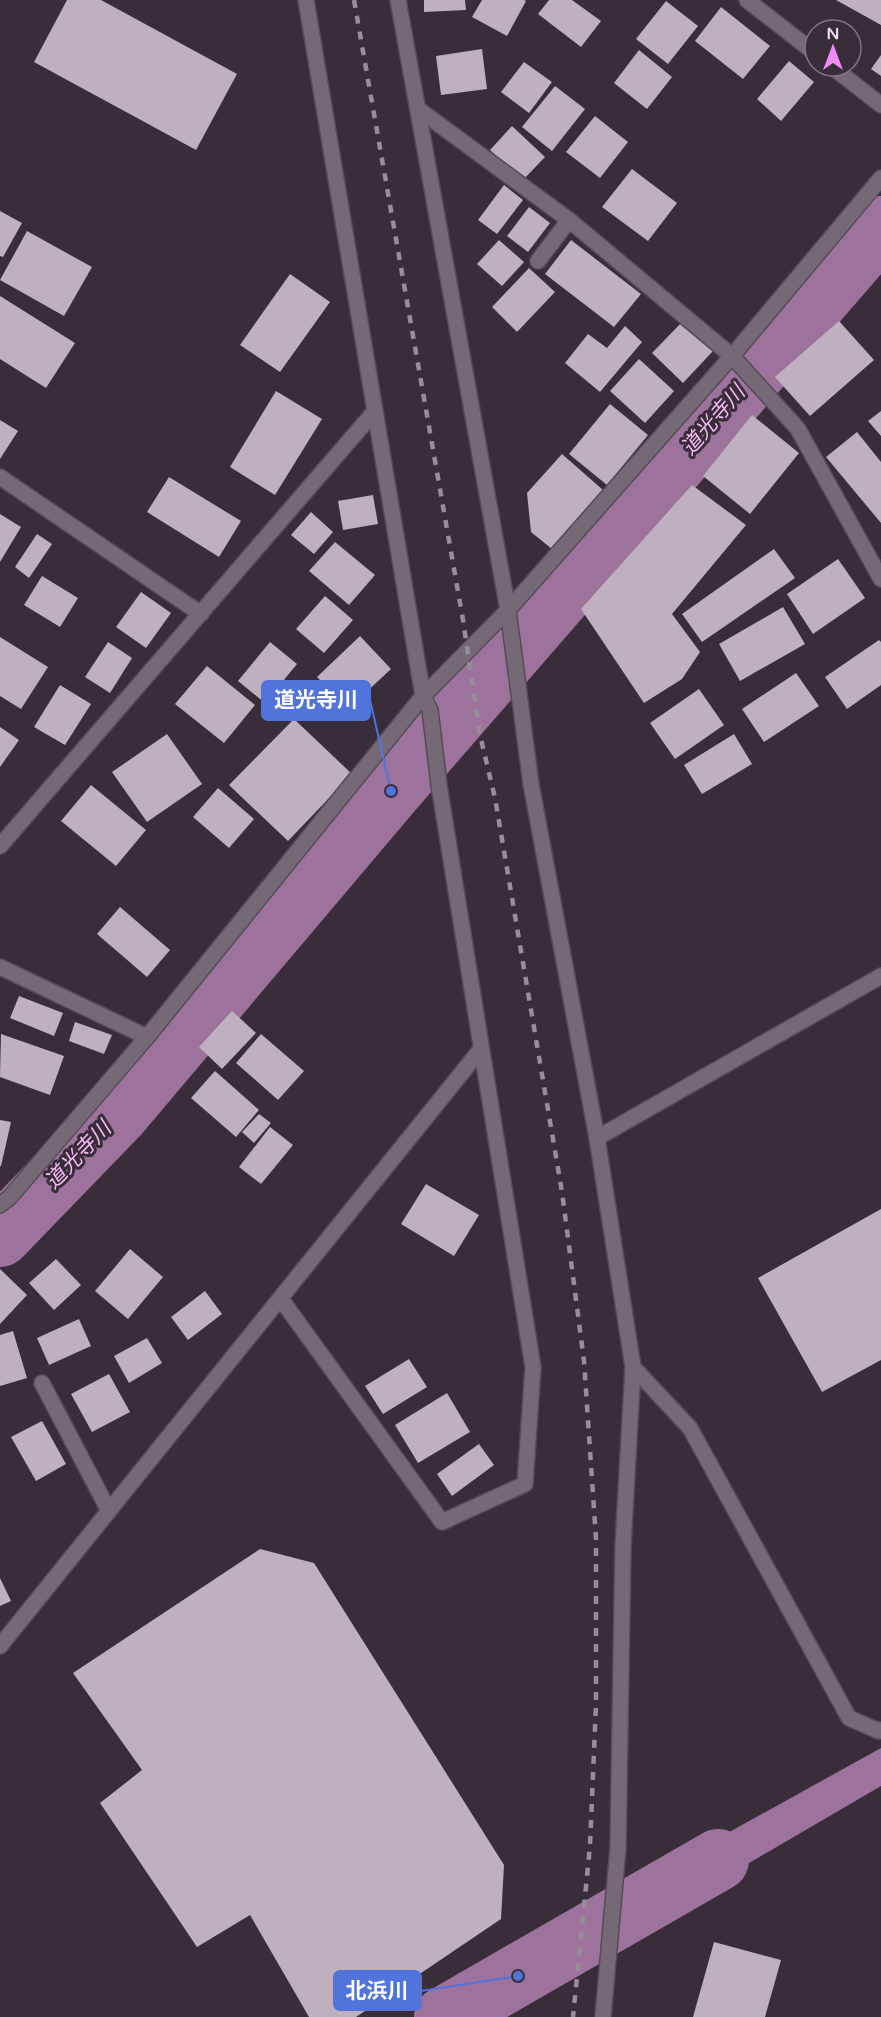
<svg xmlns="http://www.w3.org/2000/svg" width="881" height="2017" viewBox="0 0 881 2017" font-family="'Varela Round','Noto Sans JP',sans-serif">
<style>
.water{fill:#9d739e}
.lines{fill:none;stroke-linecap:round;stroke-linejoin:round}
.river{stroke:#9d739e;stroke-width:62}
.building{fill:#beb0be}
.minor-casing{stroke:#554b55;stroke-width:18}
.minor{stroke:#756976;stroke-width:15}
.rail{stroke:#988e98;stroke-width:4.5;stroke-dasharray:8 8;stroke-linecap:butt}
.labels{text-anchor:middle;stroke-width:6;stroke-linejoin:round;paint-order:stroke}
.water-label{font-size:21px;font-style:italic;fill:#f8baf9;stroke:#392d39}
.leader{fill:none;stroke:#5073dc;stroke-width:2}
.callout-dot{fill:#5073dc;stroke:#392d39;stroke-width:2}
.callout{fill:#5073dc;stroke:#5073dc;stroke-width:2}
.callout-label{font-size:21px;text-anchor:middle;font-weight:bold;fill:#fff}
</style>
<rect width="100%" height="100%" fill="#392d39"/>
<g class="water">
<path d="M881 1748V1786L641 1926 650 1876Z"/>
<path d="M538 1956 532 1996 488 2017H465L454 2001Z"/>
</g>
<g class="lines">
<g class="river">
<path d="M0 1236 118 1114 391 791 881 227"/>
<path d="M445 2017 718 1860"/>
</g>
</g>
<g class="building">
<path d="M67 0H101L237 74 196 150 34 62Z"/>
<path d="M424 0H465L466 10 424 12Z"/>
<path d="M482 0H524L526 1 507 36 472 17Z"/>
<path d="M549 0H572L601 21 581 47 538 14Z"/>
<path d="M836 0H881V25Z"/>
<path d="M666 1 698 26 668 64 636 39Z"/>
<path d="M721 7 770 46 743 79 695 41Z"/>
<path d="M482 49 487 89 441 95 436 56Z"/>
<path d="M639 50 672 77 647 109 614 83Z"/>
<path d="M881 55V76L871 69Z"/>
<path d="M789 61 814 82 781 121 757 99Z"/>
<path d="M524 62 552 82 529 113 501 92Z"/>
<path d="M555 86 585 109 552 151 522 127Z"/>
<path d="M595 116 628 142 600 178 566 152Z"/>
<path d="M512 126 545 157 523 180 490 150Z"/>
<path d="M632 169 677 203 648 241 602 207Z"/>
<path d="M504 185 523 200 497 234 478 220Z"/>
<path d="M529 207 550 223 528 252 507 236Z"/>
<path d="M0 211 22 223 3 257 0 256Z"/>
<path d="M27 231 92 267 64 316 0 280Z"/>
<path d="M499 240 524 262 502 286 477 264Z"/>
<path d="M571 240 641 294 614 327 545 274Z"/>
<path d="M529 268 555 292 517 332 492 307Z"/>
<path d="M290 274 330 302 280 372 240 345Z"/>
<path d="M0 296 75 343 46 388 0 359Z"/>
<path d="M683 321 714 350 683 383 652 353Z"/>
<path d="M839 321 874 360 810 416 775 377Z"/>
<path d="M625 326 642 342 600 392 565 363 588 334 607 348Z"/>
<path d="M639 359 674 391 645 423 610 391Z"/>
<path d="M276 391 322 419 275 495 230 467Z"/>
<path d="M610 404 648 435 607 485 569 454Z"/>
<path d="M881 411V436L868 421Z"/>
<path d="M752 415 799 453 750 514 703 476Z"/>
<path d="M0 420 18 431 0 459Z"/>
<path d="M857 432 881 462V523L826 457Z"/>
<path d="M562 454 603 490 552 549 531 532 527 493Z"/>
<path d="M169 477 241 521 219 557 147 512Z"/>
<path d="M692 485 746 525 672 614 700 652 682 679 644 703 581 609Z"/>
<path d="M373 495 378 524 343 530 338 501Z"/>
<path d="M311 512 333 532 314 554 291 535Z"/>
<path d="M0 514 21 527 0 562Z"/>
<path d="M37 534 52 544 29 578 15 567Z"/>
<path d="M335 542 375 575 349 605 309 571Z"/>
<path d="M774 549 795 578 702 642 682 614Z"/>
<path d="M838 559 865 598 813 634 787 594Z"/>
<path d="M42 576 78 598 60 627 24 605Z"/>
<path d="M141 592 171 613 146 648 116 627Z"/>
<path d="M325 596 353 620 324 653 296 629Z"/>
<path d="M783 607 805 644 740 681 719 644Z"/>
<path d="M360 636 391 669 348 709 317 677Z"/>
<path d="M0 637 48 667 21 709 0 696Z"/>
<path d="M879 640 881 642V685L847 709 825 677Z"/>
<path d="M108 642 132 658 110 693 85 677Z"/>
<path d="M270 642 297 664 265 703 238 681Z"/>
<path d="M207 666 255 705 224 743 175 704Z"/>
<path d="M796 673 819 706 764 742 742 709Z"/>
<path d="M60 685 91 704 65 745 34 727Z"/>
<path d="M699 689 724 725 675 759 650 723Z"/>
<path d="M294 719 352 774 288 841 229 785Z"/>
<path d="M0 727 19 740 0 767Z"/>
<path d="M167 734 202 784 147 822 112 772Z"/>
<path d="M734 734 752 764 702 794 684 765Z"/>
<path d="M91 785 146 830 116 866 61 821Z"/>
<path d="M218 788 254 819 229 848 193 817Z"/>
<path d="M120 907 170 950 147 977 97 934Z"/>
<path d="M19 996 63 1013 54 1036 10 1018Z"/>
<path d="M232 1011 256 1033 222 1069 199 1047Z"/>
<path d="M75 1022 112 1035 104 1054 69 1041Z"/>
<path d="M1 1034 64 1056 50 1095 0 1077Z"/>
<path d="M261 1034 304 1071 278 1100 236 1063Z"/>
<path d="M215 1071 259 1110 236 1137 191 1098Z"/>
<path d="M259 1114 271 1123 254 1143 242 1132Z"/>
<path d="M0 1120 11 1122 1 1166H0Z"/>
<path d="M270 1127 293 1145 261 1184 239 1167Z"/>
<path d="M426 1184 479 1215 454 1256 401 1224Z"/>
<path d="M881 1209V1360L822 1392 758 1278Z"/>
<path d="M130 1249 163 1277 128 1319 95 1291Z"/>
<path d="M56 1259 81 1285 54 1310 29 1283Z"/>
<path d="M0 1269 27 1295 0 1324Z"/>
<path d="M205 1291 222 1314 188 1340 171 1317Z"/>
<path d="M79 1319 91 1346 49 1365 37 1338Z"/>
<path d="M13 1331 27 1378 0 1386V1335Z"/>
<path d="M147 1338 162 1363 129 1383 114 1356Z"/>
<path d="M409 1359 427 1387 383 1414 365 1386Z"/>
<path d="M109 1374 130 1412 92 1432 71 1394Z"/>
<path d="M447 1393 470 1432 418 1463 395 1425Z"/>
<path d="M42 1421 66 1464 36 1481 11 1437Z"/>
<path d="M479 1444 494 1465 452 1496 437 1474Z"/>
<path d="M260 1549 314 1563 504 1865 501 1919 356 2017H309L250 1915 197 1947 100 1803 142 1770 73 1673Z"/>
<path d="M0 1578 11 1601 0 1606Z"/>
<path d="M714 1942 781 1960 765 2017H693Z"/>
</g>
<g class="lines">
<defs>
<g id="minor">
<path d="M398 0 508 610 531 784 597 1138 633 1367 623 1546 618 1848 603 2017"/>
<path d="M747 0 815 53"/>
<path d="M831 66 881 105"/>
<path d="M418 109 569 220"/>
<path d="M538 261 569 220 732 356 798 429 881 579"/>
<path d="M0 477 201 614"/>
<path d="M0 846 375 411 306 0"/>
<path d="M0 967 147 1037"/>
<path d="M597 1138 881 976"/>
<path d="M0 1205 10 1197 147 1037 423 696 508 610 732 356 881 178"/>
<path d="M281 1299 442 1522 525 1484 533 1367 439 785 430 710 423 696 375 411"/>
<path d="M633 1367 690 1428 849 1718 879 1731 881 1730"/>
<path d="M42 1383 109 1511"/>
<path d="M0 1646 481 1049"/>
</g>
</defs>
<use href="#minor" class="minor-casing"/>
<use href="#minor" class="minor"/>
<path class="rail" d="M354 0 463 620 480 735 495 798 562 1192 584 1361 596 1539V1704L590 1846 573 2017"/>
</g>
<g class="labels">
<g class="water-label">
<text transform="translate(713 420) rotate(-49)" y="7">道光寺川</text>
<text transform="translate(78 1155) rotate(-46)" y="7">道光寺川</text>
</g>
</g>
<path class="leader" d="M391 791L370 700M518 1976L421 1991"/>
<g class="callout-dot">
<circle cx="391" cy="791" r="6"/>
<circle cx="518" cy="1976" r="6"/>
</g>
<g class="callout">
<rect x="262" y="681" width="108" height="39" rx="6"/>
<rect x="334" y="1971" width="87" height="39" rx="6"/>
</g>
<g class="callout-label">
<text x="316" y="707">道光寺川</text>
<text x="377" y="1998">北浜川</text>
</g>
<g transform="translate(833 48)"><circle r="28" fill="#392d39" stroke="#807680" stroke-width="1.5"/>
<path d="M0-4.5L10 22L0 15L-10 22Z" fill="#f08bf5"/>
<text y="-9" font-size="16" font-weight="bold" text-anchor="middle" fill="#eae3ea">N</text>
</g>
</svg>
